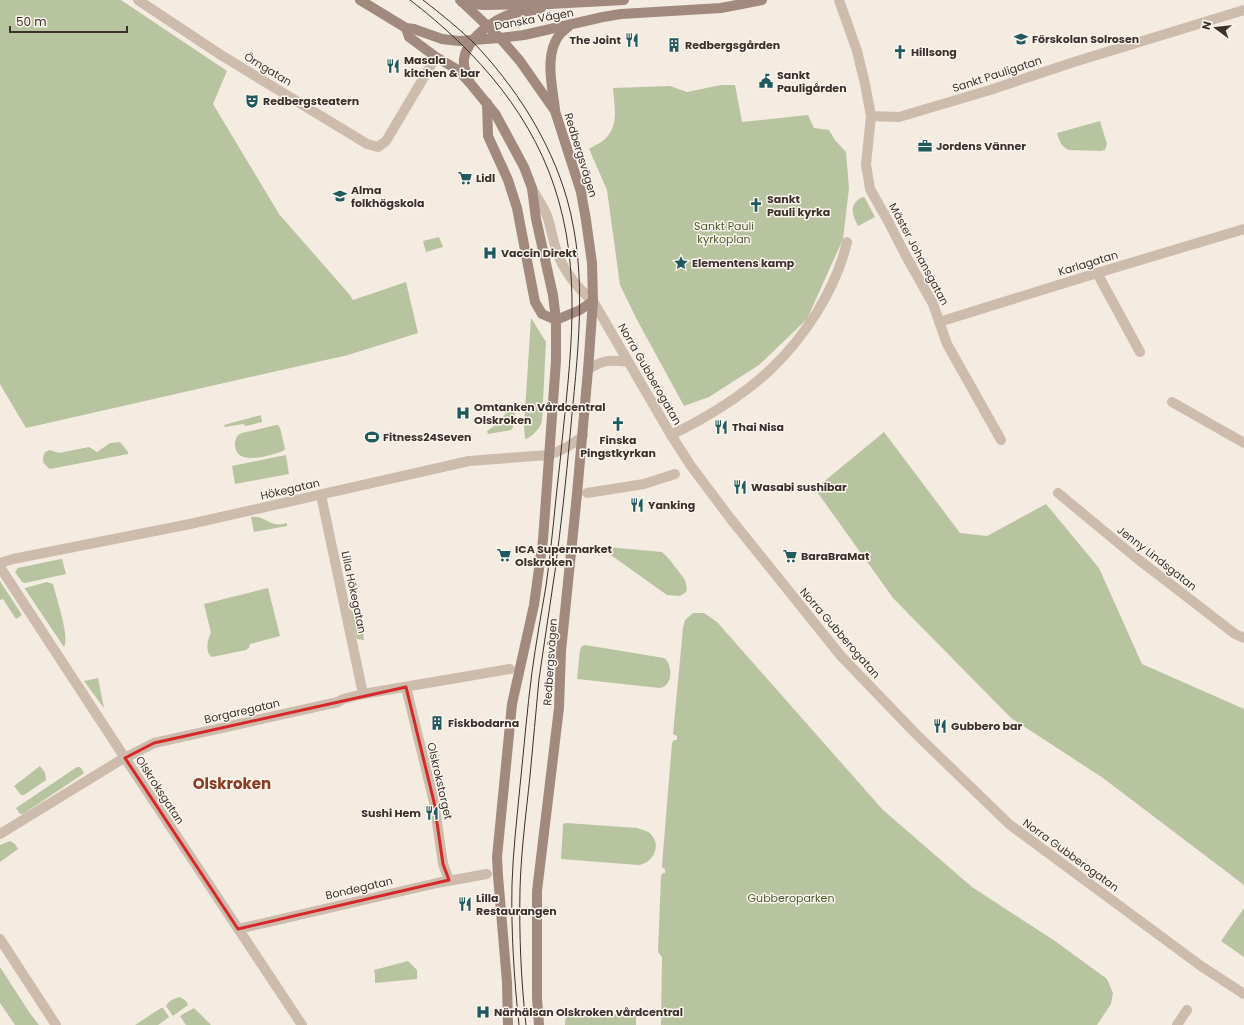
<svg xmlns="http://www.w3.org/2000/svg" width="1244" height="1025" viewBox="0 0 1244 1025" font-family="Poppins,sans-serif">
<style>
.green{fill:#b8c4a0}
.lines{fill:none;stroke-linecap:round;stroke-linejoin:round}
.street{stroke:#cdbbac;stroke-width:10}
.secondary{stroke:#a18a7d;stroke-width:10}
.tram{stroke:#3b302b;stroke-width:1}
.marked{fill:none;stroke:#d62828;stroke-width:3;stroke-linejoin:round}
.labels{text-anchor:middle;stroke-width:3;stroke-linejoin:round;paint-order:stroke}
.street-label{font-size:11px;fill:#3b302b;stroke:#fbf5ee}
.poi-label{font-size:11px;font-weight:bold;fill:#3b302b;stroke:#fbf5ee;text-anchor:start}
.park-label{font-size:11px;fill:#4a5a2e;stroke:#fbf5ee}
.district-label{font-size:15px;font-weight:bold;fill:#8c3b22;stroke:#fbf5ee}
</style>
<rect width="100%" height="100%" fill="#f4ebe1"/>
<g class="green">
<path d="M0 0H121L227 71 213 104 279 214 349 294 353 300 406 282 418 333 348 355 26 428 0 384Z"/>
<path d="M721 85H735L742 122 808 115 814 128 829 130 835 140 846 152 849 188 843 239 807 319 759 365 709 397 684 406 636 318 620 285 607 190 589 149C595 145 603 142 607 137 619 124 614 104 613 88L670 86 687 92Z"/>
<path d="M1100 121 1107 144 1105 150 1101 151 1069 150C1061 147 1059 140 1057 133Z"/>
<path d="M863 197 865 198 875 217 858 226C852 214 848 204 863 197Z"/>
<path d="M439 237 443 247 426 252 423 241Z"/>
<path d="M531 318 546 342 542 421C540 429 533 435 526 439L525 438 524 426Z"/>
<path d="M516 403 513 427 511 430 488 434 487 431 494 426Z"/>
<path d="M261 415 262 422 246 426 243 424 225 427 224 425Z"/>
<path d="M276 425H278L280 428 285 449 283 451C272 455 241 465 236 450 234 445 235 439 238 435L242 433Z"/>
<path d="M884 432 960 533 987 536 1046 504 1099 568 1142 664 1244 709V885L1103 778 1011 718 893 598 815 489Z"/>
<path d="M120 442 128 452V454L50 469C43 464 41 460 45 452L50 450 59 453 89 447 97 452 110 443Z"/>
<path d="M286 455 289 474 235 484 232 466Z"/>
<path d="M251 517C266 515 270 529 286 523L287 524V526L254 532Z"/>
<path d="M607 547 662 552 670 560 685 580 687 589 686 592 680 596 667 595 608 553 606 550Z"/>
<path d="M61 559H62L66 574 25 583 22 582 15 572 18 568Z"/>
<path d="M0 581 22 615 16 619 3 599 0 600Z"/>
<path d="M47 582 53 584 54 588C57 600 70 638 64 647L25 589V588Z"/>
<path d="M268 588 280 636 250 644 249 648 246 650 212 657C205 653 207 639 211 633L204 604Z"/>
<path d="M356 609H359L361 611 364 640 357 639 350 613V611Z"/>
<path d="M693 613H704L717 622 883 810 972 887 1055 941 1107 979 1113 993 1111 1004 1097 1025H661L662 957 658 952 661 876 663 873H665V869L662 867V865L672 743 674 740H677V736L673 734 683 628 685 620Z"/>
<path d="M585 645 664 658C671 662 673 679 666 685 664 687 662 687 660 688L577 679 580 650 582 646Z"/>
<path d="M98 678 104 708 84 681Z"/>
<path d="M40 766 45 773 46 780 24 795H21L14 786Z"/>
<path d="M77 767H80L84 772 83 774 23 814H20L16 808Z"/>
<path d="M566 823 637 828C643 830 650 831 653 837 661 849 651 864 638 865L561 859 563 826V824Z"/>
<path d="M10 841 15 844 18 849 0 862V845Z"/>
<path d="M1244 908V957L1221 941Z"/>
<path d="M408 961 417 970V979L375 983V975L374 970Z"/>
<path d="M0 967 29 1012 39 1025H15L0 1003Z"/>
<path d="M180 997 186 1001 188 1005 173 1016 166 1006C168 1001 175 998 180 997Z"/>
<path d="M161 1008H163L169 1017 158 1025H135Z"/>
<path d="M194 1008 211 1025H186L180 1016Z"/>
<path d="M566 1013 636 1015V1025H565Z"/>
</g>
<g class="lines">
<g class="street">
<path d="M138 0 221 55 367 144 378 147 386 141 436 57"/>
<path d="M839 0 857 51 865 84 871 116 899 117 990 90 1074 62 1244 10"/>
<path d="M871 116 866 164 870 189 888 221 906 256 933 304 947 344 1001 440"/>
<path d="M532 189C537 197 542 205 546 213 551 225 552 239 557 252 564 271 577 288 593 301L671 435 691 466 730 518 841 656 916 734 1009 824 1201 966 1244 994"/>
<path d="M1097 273 1140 352"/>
<path d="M939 322 1097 273 1244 229"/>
<path d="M588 370C603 359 610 360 628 362"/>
<path d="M1172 402 1244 443"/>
<path d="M671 435C706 418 741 397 770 370 805 337 836 289 847 242"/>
<path d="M587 493 644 484 675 474"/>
<path d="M1058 493 1134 556 1235 634 1244 638"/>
<path d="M321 495 363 694"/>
<path d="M0 563 13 559 190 524 469 461 548 455C562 451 571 445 583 436"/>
<path d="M0 567 125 758 302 1025"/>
<path d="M406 687 434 802 443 864 449 880"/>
<path d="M0 834 119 761 154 743 338 702 343 699 363 694 510 669"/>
<path d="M238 929 437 883 487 874"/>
<path d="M0 939 56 1025"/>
<path d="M1177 1025 1187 1010"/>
</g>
<g class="secondary">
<path d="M360 0 406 28 414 29 442 39 459 41 500 38 524 35 603 17 621 14 721 8 762 0"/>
<path d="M460 0 500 38 520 61 555 111 581 192 586 220 592 263 593 301 588 370 577 494 561 651 559 708 537 891V998L539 1025"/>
<path d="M462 2 483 5 550 4 624 0"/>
<path d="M406 28 409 37 436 57 458 70 470 83 496 115 524 167 532 188 536 219 553 295 556 320V361L543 540 534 605 512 704 497 857 498 876 507 982 508 1025"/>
<path d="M469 80C466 73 463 67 464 59 467 38 494 19 514 13 523 11 532 12 541 8"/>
<path d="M487 103 488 136 508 180 517 208 535 302 542 314 556 320 580 310 593 301"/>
<path d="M555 109C552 85 544 54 560 34 563 31 567 28 570 25"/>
</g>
<g class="tram">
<path d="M410 0C478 52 536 118 559 202 583 287 568 376 560 462 555 503 552 545 546 586 541 615 536 643 532 672 527 710 524 748 520 786 517 818 513 851 512 884 511 931 514 978 519 1025"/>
<path d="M423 0C440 13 457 27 473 42 515 86 550 140 567 199 589 277 577 357 570 436 566 481 561 526 555 571 550 607 544 643 539 679 536 711 533 744 530 776 526 814 521 852 520 889 519 935 521 980 526 1025"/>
</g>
</g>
<path class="marked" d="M406 687 434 802 443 864 449 880 238 929 125 758 154 743Z"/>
<defs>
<symbol id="school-bare" viewBox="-9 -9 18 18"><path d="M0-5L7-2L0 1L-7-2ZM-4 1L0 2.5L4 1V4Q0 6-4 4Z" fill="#1f5a5e" stroke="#fbf5ee" stroke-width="2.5" paint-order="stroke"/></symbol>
<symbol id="restaurant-bare" viewBox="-9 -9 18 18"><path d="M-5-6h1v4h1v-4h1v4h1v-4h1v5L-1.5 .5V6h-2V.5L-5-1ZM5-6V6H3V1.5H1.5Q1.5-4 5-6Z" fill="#1f5a5e" stroke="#fbf5ee" stroke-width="2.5" paint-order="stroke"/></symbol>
<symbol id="building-bare" viewBox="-9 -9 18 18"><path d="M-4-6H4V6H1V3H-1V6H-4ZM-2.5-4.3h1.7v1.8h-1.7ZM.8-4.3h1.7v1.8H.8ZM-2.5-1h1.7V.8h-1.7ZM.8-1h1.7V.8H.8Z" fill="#1f5a5e" stroke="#fbf5ee" stroke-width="2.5" paint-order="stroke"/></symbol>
<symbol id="church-bare" viewBox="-9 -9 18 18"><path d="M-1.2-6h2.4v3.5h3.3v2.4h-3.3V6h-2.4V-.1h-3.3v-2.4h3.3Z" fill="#1f5a5e" stroke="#fbf5ee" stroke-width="2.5" paint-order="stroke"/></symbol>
<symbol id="civic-bare" viewBox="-9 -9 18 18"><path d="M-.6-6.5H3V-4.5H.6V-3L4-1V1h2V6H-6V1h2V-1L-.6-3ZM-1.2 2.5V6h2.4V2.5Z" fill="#1f5a5e" stroke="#fbf5ee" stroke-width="2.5" paint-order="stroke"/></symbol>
<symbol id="theatre-bare" viewBox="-9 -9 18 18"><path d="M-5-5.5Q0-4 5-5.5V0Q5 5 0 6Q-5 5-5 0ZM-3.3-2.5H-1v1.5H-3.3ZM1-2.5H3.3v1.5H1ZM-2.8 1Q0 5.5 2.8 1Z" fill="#1f5a5e" stroke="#fbf5ee" stroke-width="2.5" paint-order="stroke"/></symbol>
<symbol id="office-bare" viewBox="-9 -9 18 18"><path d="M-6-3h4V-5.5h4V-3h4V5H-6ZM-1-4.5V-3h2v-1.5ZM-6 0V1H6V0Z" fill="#1f5a5e" stroke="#fbf5ee" stroke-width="2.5" paint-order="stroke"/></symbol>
<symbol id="supermarket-bare" viewBox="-9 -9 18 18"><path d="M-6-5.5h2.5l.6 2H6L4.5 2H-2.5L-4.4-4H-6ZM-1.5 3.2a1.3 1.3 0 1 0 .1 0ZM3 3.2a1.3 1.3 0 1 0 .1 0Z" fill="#1f5a5e" stroke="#fbf5ee" stroke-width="2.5" paint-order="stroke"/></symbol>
<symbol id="university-bare" viewBox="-9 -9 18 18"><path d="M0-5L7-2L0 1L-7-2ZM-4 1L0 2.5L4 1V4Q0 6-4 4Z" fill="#1f5a5e" stroke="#fbf5ee" stroke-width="2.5" paint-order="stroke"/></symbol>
<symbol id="hospital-bare" viewBox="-9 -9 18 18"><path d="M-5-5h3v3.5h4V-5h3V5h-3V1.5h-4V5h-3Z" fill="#1f5a5e" stroke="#fbf5ee" stroke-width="2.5" paint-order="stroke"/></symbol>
<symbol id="sight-bare" viewBox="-9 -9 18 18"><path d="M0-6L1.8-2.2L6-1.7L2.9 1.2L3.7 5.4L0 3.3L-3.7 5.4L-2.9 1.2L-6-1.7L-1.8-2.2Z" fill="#1f5a5e" stroke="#fbf5ee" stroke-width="2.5" paint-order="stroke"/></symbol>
<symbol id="stadium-bare" viewBox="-9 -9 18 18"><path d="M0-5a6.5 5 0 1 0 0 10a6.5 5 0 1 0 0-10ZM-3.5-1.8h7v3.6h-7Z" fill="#1f5a5e" stroke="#fbf5ee" stroke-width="2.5" paint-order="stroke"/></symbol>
</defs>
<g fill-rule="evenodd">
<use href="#school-bare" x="1011" y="29" width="20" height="20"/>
<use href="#restaurant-bare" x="622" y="30" width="20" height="20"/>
<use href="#building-bare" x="664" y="35" width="20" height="20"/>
<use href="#church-bare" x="890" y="42" width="20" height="20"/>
<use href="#restaurant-bare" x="383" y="56" width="20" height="20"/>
<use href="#civic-bare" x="756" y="71" width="20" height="20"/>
<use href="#theatre-bare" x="242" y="91" width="20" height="20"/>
<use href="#office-bare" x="915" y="136" width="20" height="20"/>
<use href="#supermarket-bare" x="455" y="168" width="20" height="20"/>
<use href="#university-bare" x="330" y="186" width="20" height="20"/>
<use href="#church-bare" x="746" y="195" width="20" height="20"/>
<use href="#hospital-bare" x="480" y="243" width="20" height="20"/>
<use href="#sight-bare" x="671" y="253" width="20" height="20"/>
<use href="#hospital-bare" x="453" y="403" width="20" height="20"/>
<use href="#church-bare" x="608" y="414" width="20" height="20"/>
<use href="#restaurant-bare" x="711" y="417" width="20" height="20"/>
<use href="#stadium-bare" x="362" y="427" width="20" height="20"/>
<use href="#restaurant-bare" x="730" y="477" width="20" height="20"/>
<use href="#restaurant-bare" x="627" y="495" width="20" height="20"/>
<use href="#supermarket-bare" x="494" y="545" width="20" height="20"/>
<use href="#supermarket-bare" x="780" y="546" width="20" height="20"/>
<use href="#building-bare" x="427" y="713" width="20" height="20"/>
<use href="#restaurant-bare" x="930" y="716" width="20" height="20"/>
<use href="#restaurant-bare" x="422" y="803" width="20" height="20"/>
<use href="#restaurant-bare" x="455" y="894" width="20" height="20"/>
<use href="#hospital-bare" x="473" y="1002" width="20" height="20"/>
</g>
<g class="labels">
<g class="street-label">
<text transform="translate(534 19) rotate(-10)" y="4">Danska Vägen</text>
<text transform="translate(268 69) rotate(31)" y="4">Örngatan</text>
<text transform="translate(997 74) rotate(-18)" y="4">Sankt Pauligatan</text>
<text transform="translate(581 155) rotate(73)" y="4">Redbergsvägen</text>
<text transform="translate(919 254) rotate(62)" y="4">Mäster Johansgatan</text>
<text transform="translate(1088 263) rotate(-17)" y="4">Karlagatan</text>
<text transform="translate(650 374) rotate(60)" y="4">Norra Gubberogatan</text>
<text transform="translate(290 489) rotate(-13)" y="4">Hökegatan</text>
<text transform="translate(1157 558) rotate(38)" y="4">Jenny Lindsgatan</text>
<text transform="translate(354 592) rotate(78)" y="4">Lilla Hökegatan</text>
<text transform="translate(840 633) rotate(49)" y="4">Norra Gubberogatan</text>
<text transform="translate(550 662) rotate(-86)" y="4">Redbergsvägen</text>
<text transform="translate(242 711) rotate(-13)" y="4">Borgaregatan</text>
<text transform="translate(440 781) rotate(77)" y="4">Olskrokstorget</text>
<text transform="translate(160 790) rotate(57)" y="4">Olskroksgatan</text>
<text transform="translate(1071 855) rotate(36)" y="4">Norra Gubberogatan</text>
<text transform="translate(359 888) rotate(-13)" y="4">Bondegatan</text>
</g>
<g class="poi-label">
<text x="1032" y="43">Förskolan Solrosen</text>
<text x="621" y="44" text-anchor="end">The Joint</text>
<text x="685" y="49">Redbergsgården</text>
<text x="911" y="56">Hillsong</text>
<text x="404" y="64">Masala<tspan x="404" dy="13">kitchen &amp; bar</tspan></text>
<text x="777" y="79">Sankt<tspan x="777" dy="13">Pauligården</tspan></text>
<text x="263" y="105">Redbergsteatern</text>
<text x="936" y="150">Jordens Vänner</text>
<text x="476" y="182">Lidl</text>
<text x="351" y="194">Alma<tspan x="351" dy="13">folkhögskola</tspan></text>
<text x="767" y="203">Sankt<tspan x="767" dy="13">Pauli kyrka</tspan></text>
<text x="501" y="257">Vaccin Direkt</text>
<text x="692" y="267">Elementens kamp</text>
<text x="474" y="411">Omtanken Vårdcentral<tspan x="474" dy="13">Olskroken</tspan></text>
<text x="732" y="431">Thai Nisa</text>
<text x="383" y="441">Fitness24Seven</text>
<text x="618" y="444" text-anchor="middle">Finska<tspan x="618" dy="13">Pingstkyrkan</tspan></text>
<text x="751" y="491">Wasabi sushibar</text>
<text x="648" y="509">Yanking</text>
<text x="515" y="553">ICA Supermarket<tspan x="515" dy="13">Olskroken</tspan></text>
<text x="801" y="560">BaraBraMat</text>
<text x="448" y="727">Fiskbodarna</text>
<text x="951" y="730">Gubbero bar</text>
<text x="421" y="817" text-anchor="end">Sushi Hem</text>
<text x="476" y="902">Lilla<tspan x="476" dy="13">Restaurangen</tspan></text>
<text x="494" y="1016">Närhälsan Olskroken vårdcentral</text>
</g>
<g class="park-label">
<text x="724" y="230">Sankt Pauli<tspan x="724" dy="13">kyrkoplan</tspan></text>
<text x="791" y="902">Gubberoparken</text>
</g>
<g class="district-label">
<text x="232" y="789">Olskroken</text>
</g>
</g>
<g transform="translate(1216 28) rotate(285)" stroke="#fbf5ee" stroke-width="3" paint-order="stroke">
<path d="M0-3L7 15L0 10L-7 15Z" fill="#3b302b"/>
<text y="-6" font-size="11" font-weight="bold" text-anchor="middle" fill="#3b302b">N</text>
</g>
<path d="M10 26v6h117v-6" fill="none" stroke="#3b302b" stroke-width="2"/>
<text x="16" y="26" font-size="12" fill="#3b302b" stroke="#fbf5ee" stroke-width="3" paint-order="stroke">50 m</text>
</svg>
